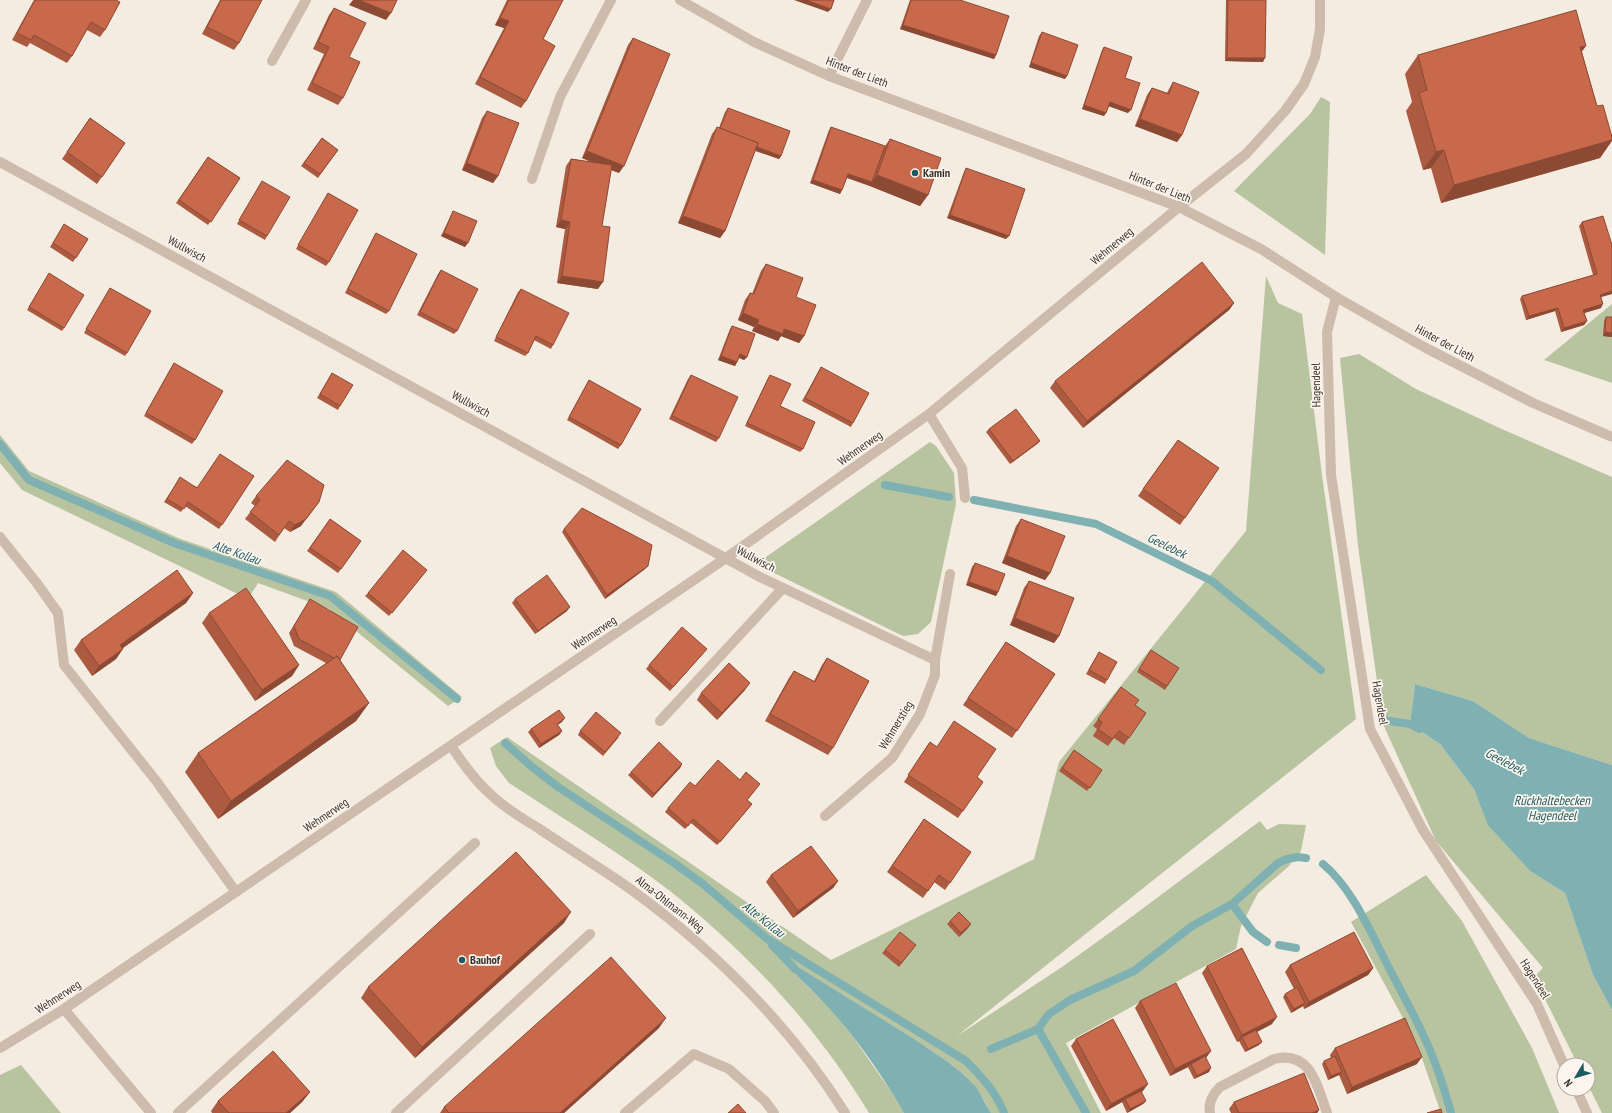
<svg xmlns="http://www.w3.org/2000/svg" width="1612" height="1113" viewBox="0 0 1612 1113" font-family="'PT Sans Narrow',sans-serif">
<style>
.green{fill:#b8c4a0}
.water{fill:#7fb0b2}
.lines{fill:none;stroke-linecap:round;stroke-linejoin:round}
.stream{stroke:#7fb0b2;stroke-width:8}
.lane{stroke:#cdbbac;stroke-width:10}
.street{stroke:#cdbbac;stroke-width:10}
.wall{fill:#ac5a40}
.shaded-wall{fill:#8c4a34}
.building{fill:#c8694b;stroke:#8c4a34}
.poi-dot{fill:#1f5a5e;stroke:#fbf5ee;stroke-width:1.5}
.labels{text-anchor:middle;stroke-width:3.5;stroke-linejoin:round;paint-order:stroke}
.street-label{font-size:12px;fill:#3b302b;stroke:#fbf5ee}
.poi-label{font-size:12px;font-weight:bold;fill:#3b302b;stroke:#fbf5ee;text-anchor:start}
.water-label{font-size:13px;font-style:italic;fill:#1f5a5e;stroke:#fbf5ee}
</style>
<rect width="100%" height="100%" fill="#f4ebe1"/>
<g class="green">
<path d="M1321 97 1330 102 1325 255 1234 191 1310 114Z"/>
<path d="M1266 276 1278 303 1302 314 1322 475 1356 719 957 1036 1062 967 1126 921 1260 821 1267 830 1279 824 1306 825 1301 851 1288 867 1258 893 1241 926 1236 949 1066 1043 1101 1113H991L984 1100 963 1074 948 1062 916 1040 800 968H797L798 977 833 1011 853 1037 890 1090 904 1113H869C817 1027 748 953 670 891 619 852 562 818 509 783L496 766 490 748 507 737 831 960 1034 859 1059 762 1246 531Z"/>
<path d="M1612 304V383L1544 360Z"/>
<path d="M1359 354 1416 389 1504 430 1612 477V765L1529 738 1473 701 1415 684 1410 724 1440 744 1474 789 1489 825 1530 871 1565 893 1593 975 1612 1010V1113H1602L1588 1085V1065H1578L1534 977 1543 968 1436 841 1383 724 1358 546 1340 358Z"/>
<path d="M0 435 29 471 178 538 336 592 462 697 448 706 329 609 258 583 248 599 22 490 0 463Z"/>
<path d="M930 442 936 446 954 473 956 504 931 622 918 634 903 636 770 571 765 564 766 557Z"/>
<path d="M1426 875 1462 921 1532 1048 1559 1113H1441L1417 1044 1351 922Z"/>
<path d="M21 1065 61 1113H0V1075Z"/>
</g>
<g class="water">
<path d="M1415 684 1473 701 1529 738 1612 765V1010L1593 975 1565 893 1530 871 1488 825 1474 789 1440 744 1410 724Z"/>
<path d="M797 968H800L916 1040 948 1062 963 1074 976 1087 991 1113H904C875 1063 841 1016 798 977L795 972Z"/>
</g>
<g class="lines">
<g class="stream">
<path d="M0 444 29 480 174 543 330 596 457 699"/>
<path d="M885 485 949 497"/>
<path d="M974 500 1096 524 1212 581 1321 670"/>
<path d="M1383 720 1410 724 1419 729"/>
<path d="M505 743 531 766 558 787 674 863 703 884 766 938 966 1061C981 1076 996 1092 1004 1113"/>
<path d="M1323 864C1351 887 1369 929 1385 960 1398 986 1413 1012 1425 1039 1436 1062 1444 1088 1451 1113"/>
<path d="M1232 904 1253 932 1267 942"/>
<path d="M772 945 795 969"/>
<path d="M1279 945 1296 948"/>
<path d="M1038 1029 1086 1113"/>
<path d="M991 1049 1038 1029 1049 1014 1070 1000 1134 971 1192 926 1232 904 1278 863 1287 859 1298 857 1306 858"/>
</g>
<g class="lane">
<path d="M272 61 306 0"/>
<path d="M532 179 560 97 611 0"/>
<path d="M0 537 36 582 58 613 64 665 157 782 236 892"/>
<path d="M660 721 783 588"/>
<path d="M64 1009 151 1113"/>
<path d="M178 1113 475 843"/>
<path d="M396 1113 590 934"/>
<path d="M625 1113 694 1054 729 1069 765 1101 774 1113"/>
<path d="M1210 1113C1208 1103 1213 1094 1220 1087L1274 1059C1311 1050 1317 1086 1327 1113"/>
</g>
<g class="street">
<path d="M680 0 754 42 829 76 1179 207 1261 249 1336 297 1424 347 1533 403 1612 437"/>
<path d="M829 76 867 0"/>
<path d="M0 162 762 578 935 660"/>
<path d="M1336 297 1327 332 1331 475 1370 729 1423 830 1537 1004 1564 1065"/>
<path d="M929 414 962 468 965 498"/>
<path d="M451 746C462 762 473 778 487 791 502 806 520 817 538 828 565 846 592 863 619 881 705 941 789 1023 845 1113"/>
<path d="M825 816 892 758 920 714 935 675V660L950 574"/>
<path d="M0 1048 64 1009 726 558 929 414 1179 207 1246 154 1285 111 1304 84 1315 57 1320 29V0"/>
<path d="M1576 1089 1587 1113"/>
</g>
</g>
<g class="wall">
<path d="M34 0H116L105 30 100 37 87 30 72 56 67 63 30 43 27 47 12 40Z"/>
<path d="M220 0H262L239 43 234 50 202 34Z"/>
<path d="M507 0H563L543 39 526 101 521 108 475 84 504 28 495 25Z"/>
<path d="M910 0H960L996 55 994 59 900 29Z"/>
<path d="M1226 0H1266L1263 62 1225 61Z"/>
<path d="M334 8 349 57 343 98 338 105 307 90 324 54 313 49 329 15Z"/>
<path d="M1042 32 1065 79 1029 67 1039 36Z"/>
<path d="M633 38 619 173 611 170 602 226 598 289 557 283 565 229 556 227 566 166 571 159 591 162 582 158 628 45Z"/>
<path d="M1104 47 1125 78 1128 113 1109 106 1104 116 1082 109 1102 50Z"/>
<path d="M1582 52 1597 106 1612 137V141L1600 158 1441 203 1431 168 1423 170 1406 111 1412 102 1405 74 1418 55Z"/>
<path d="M1173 82 1182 135 1177 142 1135 126 1147 95 1152 88 1167 93 1169 89Z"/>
<path d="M728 108 781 156 779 159 755 151 725 231 720 238 678 223 712 134 717 127 719 128 725 112Z"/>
<path d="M487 111 498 176 493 183 462 170 482 118Z"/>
<path d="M90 118 125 143 97 184 62 159Z"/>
<path d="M831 127 885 146 890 139 928 195 920 206 870 186 847 178 842 190 840 194 810 183 829 130Z"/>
<path d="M322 138 338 150 318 178 301 166Z"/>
<path d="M208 157 240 178 208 225 176 203Z"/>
<path d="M966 168 1006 239 947 218 964 172Z"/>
<path d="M262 181 267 236 265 240 237 224Z"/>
<path d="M328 193 329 262 326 266 296 249Z"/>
<path d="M453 211 465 247 441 236 451 215Z"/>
<path d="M1603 216 1601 308 1584 313 1587 321 1584 325 1561 332 1555 311 1526 320 1520 299 1522 296 1593 275 1579 226 1582 222Z"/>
<path d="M62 228 88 239 73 262 50 247Z"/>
<path d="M376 233 389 311 386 314 345 293 374 236Z"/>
<path d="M766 264 796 297 804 336 799 343 781 336 778 341 752 331 754 327 738 320 745 300 750 293 752 294 761 271Z"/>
<path d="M441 270 457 331 454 334 417 315 438 274Z"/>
<path d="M47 277 64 328 62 331 27 310Z"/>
<path d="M110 288 127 353 125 356 84 333Z"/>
<path d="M521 289 553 345 551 349 534 340 528 353 525 356 494 341 518 292Z"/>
<path d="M1234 303 1229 310 1083 428 1050 388 1055 381Z"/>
<path d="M1606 317H1612V337L1603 336 1604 321Z"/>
<path d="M732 326 747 357 744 360 739 358 735 366 718 360 730 329Z"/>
<path d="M174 363 195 440 192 444 144 416Z"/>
<path d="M821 367 853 423 851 427 802 401Z"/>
<path d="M332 373 340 406 338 410 317 398Z"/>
<path d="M691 375 719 438 716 442 669 419 688 379Z"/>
<path d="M770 375 780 406 803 449 800 452 745 426 768 378Z"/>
<path d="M589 380 621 445 618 449 567 420Z"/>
<path d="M989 429 1040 441 1037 444 1010 464 986 432Z"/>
<path d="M1178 440 1219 468 1180 525 1138 496Z"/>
<path d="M254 476 219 529 185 506 181 512 164 502 178 481 197 487Z"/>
<path d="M256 496 301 526 290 532 284 528 275 542 245 519 255 506 251 503Z"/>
<path d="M330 519 361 541 338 573 307 551Z"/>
<path d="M1021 519 1050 573 1045 580 1002 563 1016 526Z"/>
<path d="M564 529 645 569 605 599 562 532Z"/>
<path d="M975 563 998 592 996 596 966 585 972 567Z"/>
<path d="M427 570 389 616 365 596 368 593Z"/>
<path d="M1029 581 1059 636 1054 643 1010 625 1024 588Z"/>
<path d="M193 593 186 603 123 648 116 659 92 676 74 650 81 640Z"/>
<path d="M310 599 340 660 369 703 356 721 218 819 185 772 198 753 326 663 294 646 289 633Z"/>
<path d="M515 599 567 611 535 634 512 603Z"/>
<path d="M209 613 299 665 292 676 255 701 202 623Z"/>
<path d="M1006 642 1055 674 1012 738 963 705Z"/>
<path d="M707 649 670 691 646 669 649 665Z"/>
<path d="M1151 650 1179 668 1165 690 1137 672Z"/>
<path d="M1099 652 1107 680 1105 684 1086 674Z"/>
<path d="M827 658 833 748 828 755 765 721 789 678 794 671 814 681 822 665Z"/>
<path d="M1121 687 1135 705 1146 713 1124 745 1114 738 1108 746 1093 736 1097 729 1093 726Z"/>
<path d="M745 690 717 720 697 700 701 693Z"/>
<path d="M562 722 557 725 562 731 559 735 539 748 528 732 531 729Z"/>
<path d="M580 731 619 737 603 756 578 735Z"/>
<path d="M930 742 983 782 958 818 904 782Z"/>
<path d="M1074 750 1102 770 1087 791 1059 771Z"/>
<path d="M682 764 680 768 652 798 628 775 631 772Z"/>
<path d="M740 780 757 788 747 800 752 804 717 845 691 823 685 829 665 812 668 808 695 786Z"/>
<path d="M924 819 971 852 945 890 934 882 923 898 887 872Z"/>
<path d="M771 875 838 881 833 888 793 918 766 882Z"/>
<path d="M950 921 971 924 968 928 959 937 947 924Z"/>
<path d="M564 923 415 1058 361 998 368 987Z"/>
<path d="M914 948 899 967 882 953 885 950Z"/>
<path d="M1290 965 1373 968 1368 975 1304 1009 1303 1006 1291 1013 1283 997 1285 994 1294 989 1285 972Z"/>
<path d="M1207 966 1272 1024 1257 1032 1259 1045 1245 1052 1239 1041 1237 1042 1202 973Z"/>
<path d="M1140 1001 1206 1058 1209 1072 1194 1079 1188 1067 1170 1076 1135 1008Z"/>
<path d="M659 1028 564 1113H440L444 1107Z"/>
<path d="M1076 1039 1143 1091 1141 1092 1146 1101 1143 1104 1127 1113 1122 1102 1106 1111 1071 1046Z"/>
<path d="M1335 1048 1417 1064 1347 1094 1339 1075 1328 1080 1322 1064 1324 1061 1331 1058 1330 1055Z"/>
<path d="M310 1092 302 1102 290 1113H212L211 1111 218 1101Z"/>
<path d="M1234 1102 1319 1110 1317 1113H1231L1229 1109Z"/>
</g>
<g class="shaded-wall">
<path d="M353 0H359L391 13 386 20 349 5Z"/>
<path d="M794 0H806L831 9 828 12Z"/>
<path d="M500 18 509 21 504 28 495 25Z"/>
<path d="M903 25 996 55 994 59 900 29Z"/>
<path d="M1586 46 1573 64 1580 47Z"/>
<path d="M1227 58H1265L1263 62 1225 61Z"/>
<path d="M1031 63 1067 76 1065 79 1029 67Z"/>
<path d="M1110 102 1131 110 1128 113 1108 106Z"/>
<path d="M1084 105 1106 113 1104 116 1082 109Z"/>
<path d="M1140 119 1182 135 1177 142 1135 126Z"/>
<path d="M719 133 781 156 779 159 716 136Z"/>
<path d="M1612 140 1600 158 1441 203 1454 185Z"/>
<path d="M1444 150 1431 168 1423 170 1436 152Z"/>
<path d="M587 151 624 166 619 173 582 158Z"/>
<path d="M467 163 498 176 493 183 462 170Z"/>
<path d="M848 174 872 182 877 175 928 195 920 206 870 186 845 177Z"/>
<path d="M813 180 842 190 840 194 810 183Z"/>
<path d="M950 215 1009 236 1006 239 947 218Z"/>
<path d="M683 216 725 231 720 238 678 223Z"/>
<path d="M561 220 570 222 565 229 556 227Z"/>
<path d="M444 233 468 243 465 247 441 236Z"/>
<path d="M562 276 603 282 598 289 557 283Z"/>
<path d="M1612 291V294L1598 298 1600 295Z"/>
<path d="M1234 303 1229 310 1083 428 1087 421Z"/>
<path d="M1603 304 1601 308 1581 314 1583 310Z"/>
<path d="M1558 308 1555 311 1526 320 1529 316Z"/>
<path d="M743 313 759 320 754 327 738 320Z"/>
<path d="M1587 321 1584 325 1561 332 1564 328Z"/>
<path d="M757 324 784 329 804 336 799 343 781 336 778 341 752 331Z"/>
<path d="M1605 332 1612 333V337L1603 336Z"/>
<path d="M740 354 747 357 744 360 738 357Z"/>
<path d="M721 356 737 362 735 366 718 360Z"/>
<path d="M1040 441 1037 444 1010 464 1013 461Z"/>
<path d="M319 502 301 526 290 532 295 525Z"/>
<path d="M1007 556 1050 573 1045 580 1002 563Z"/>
<path d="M648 566 645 569 605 599 607 595Z"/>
<path d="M969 582 998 592 996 596 966 585Z"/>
<path d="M193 593 186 603 113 655 120 645Z"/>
<path d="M570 607 567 611 535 634 538 631Z"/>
<path d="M1015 618 1059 636 1054 643 1010 625Z"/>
<path d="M123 649 116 659 92 676 99 666Z"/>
<path d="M299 665 292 676 255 701 262 690Z"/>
<path d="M750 683 745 690 717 720 722 713Z"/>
<path d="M369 703 356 721 218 819 231 801Z"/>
<path d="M565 718 562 722 554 727 557 724Z"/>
<path d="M562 731 559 735 539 748 541 744Z"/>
<path d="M682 764 680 768 652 798 654 794Z"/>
<path d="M752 804 749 807 717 845 720 842Z"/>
<path d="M838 881 833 888 793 918 798 911Z"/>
<path d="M571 912 564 923 415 1058 422 1047Z"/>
<path d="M971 924 968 928 959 937 961 933Z"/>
<path d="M1373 968 1368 975 1304 1009 1309 1002Z"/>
<path d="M1305 1003 1303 1006 1291 1013 1294 1009Z"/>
<path d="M1277 1017 1272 1024 1243 1039 1242 1037 1239 1041 1237 1042 1242 1035Z"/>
<path d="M666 1018 659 1028 564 1113H560Z"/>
<path d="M1262 1042 1259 1045 1245 1052 1248 1049Z"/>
<path d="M1211 1051 1206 1058 1192 1066 1191 1064 1188 1067 1170 1076 1175 1069Z"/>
<path d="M1422 1057 1417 1064 1347 1094 1352 1087Z"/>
<path d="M1211 1068 1209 1072 1194 1079 1197 1076Z"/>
<path d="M1342 1072 1339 1075 1328 1080 1331 1076Z"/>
<path d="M1148 1084 1143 1091 1126 1101 1125 1099 1122 1102 1106 1111 1111 1104Z"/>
<path d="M310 1092 302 1102 290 1113H286Z"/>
<path d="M1146 1101 1143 1104 1127 1113 1130 1109Z"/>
<path d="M1319 1110 1317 1113H1312Z"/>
</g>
<g class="building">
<path d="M35 0H116L120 2 105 30 91 22 72 56 34 35 31 40 17 33Z"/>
<path d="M221 0H262L239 43 207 27Z"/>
<path d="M359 0H397L391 13Z"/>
<path d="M509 0H563L543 39 555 46 526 101 480 77 509 21 500 18Z"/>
<path d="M806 0H834L831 9Z"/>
<path d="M911 0H960L1009 16 996 55 903 25Z"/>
<path d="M1228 0H1266L1265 58H1227Z"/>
<path d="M334 8 366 23 349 57 360 62 343 98 312 83 329 47 318 42Z"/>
<path d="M1576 10 1586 46 1580 47 1597 106 1603 105 1612 137V140L1454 185 1444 150 1436 152 1419 93 1427 90 1418 55Z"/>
<path d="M1042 32 1078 45 1067 76 1031 63Z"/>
<path d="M633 38 670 54 624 166 587 151Z"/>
<path d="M1104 47 1132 57 1125 78 1140 83 1131 110 1110 102 1106 113 1084 105Z"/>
<path d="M1173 82 1199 92 1182 135 1140 119 1152 88 1169 94Z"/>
<path d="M728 108 790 131 781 156 757 147 758 143 720 128Z"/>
<path d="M487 111 519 123 498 176 467 163Z"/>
<path d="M90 118 125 143 102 177 67 152Z"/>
<path d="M717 127 758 143 725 231 683 216Z"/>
<path d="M831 127 885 146 872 182 848 174 842 190 813 180Z"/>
<path d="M322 138 338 150 320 174 304 163Z"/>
<path d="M890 139 941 158 928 195 877 175Z"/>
<path d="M208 157 240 178 211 222 179 200Z"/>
<path d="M571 159 612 165 602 226 610 227 603 282 562 276 570 222 561 220Z"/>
<path d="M966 168 1025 189 1009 236 950 215Z"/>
<path d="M262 181 290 197 267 236 239 220Z"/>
<path d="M328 193 358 210 329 262 298 245Z"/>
<path d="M453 211 477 221 468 243 444 233Z"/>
<path d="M1603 216 1612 245V291L1600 295 1603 304 1583 310 1587 321 1564 328 1558 308 1529 316 1522 296 1597 274 1582 222Z"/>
<path d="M64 224 88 239 76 258 53 243Z"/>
<path d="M376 233 417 254 389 311 348 289Z"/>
<path d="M1202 262 1234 303 1087 421 1055 381Z"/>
<path d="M766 264 803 278 796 297 816 305 804 336 784 329 783 334 757 324 759 320 743 313 750 293 754 294Z"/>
<path d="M441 270 478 289 457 331 420 312Z"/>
<path d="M49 273 84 295 64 328 29 307Z"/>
<path d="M110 288 151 311 127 353 86 329Z"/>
<path d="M521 289 569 313 553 345 536 336 528 353 496 337Z"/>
<path d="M1606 317H1612V333L1605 332Z"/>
<path d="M732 326 755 334 747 357 740 354 737 362 721 356Z"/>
<path d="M174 363 223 391 195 440 146 413Z"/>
<path d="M821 367 869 393 853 423 805 398Z"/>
<path d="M332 373 353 385 340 406 320 394Z"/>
<path d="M691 375 738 397 719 438 672 416Z"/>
<path d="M770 375 791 384 780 406 815 422 803 449 747 423Z"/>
<path d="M589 380 641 409 621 445 569 417Z"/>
<path d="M1016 409 1040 441 1013 461 989 429Z"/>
<path d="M1178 440 1219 468 1185 518 1143 489Z"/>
<path d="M220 454 254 476 222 525 188 502 184 509 167 499 180 477 197 488Z"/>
<path d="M287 460 324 485 319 502 306 519 295 525 289 521 279 535 250 512 260 500 256 496Z"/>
<path d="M582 508 652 545 648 566 607 595 564 529Z"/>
<path d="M330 519 361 541 341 569 310 548Z"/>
<path d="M1021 519 1065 536 1050 573 1007 556Z"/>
<path d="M403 550 427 570 392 613 368 593Z"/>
<path d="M975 563 1005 574 998 592 969 582Z"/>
<path d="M177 570 193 593 120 645 123 649 99 666 81 640Z"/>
<path d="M547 575 570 607 538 631 515 599Z"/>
<path d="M1029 581 1074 598 1059 636 1015 618Z"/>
<path d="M246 588 299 665 262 690 209 613Z"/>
<path d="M310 599 358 627 340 660 337 656 334 658 299 639 294 626Z"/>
<path d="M682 627 707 649 673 687 649 665Z"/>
<path d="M1006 642 1055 674 1017 731 968 698Z"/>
<path d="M1151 650 1179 668 1167 686 1139 669Z"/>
<path d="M1099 652 1117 662 1107 680 1089 670Z"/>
<path d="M337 656 369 703 231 801 198 753Z"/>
<path d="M827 658 869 681 833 748 770 714 794 671 815 682Z"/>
<path d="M729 663 750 683 722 713 701 693Z"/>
<path d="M1121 687 1139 700 1135 705 1146 713 1129 738 1119 731 1112 739 1098 729 1102 722 1098 719Z"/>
<path d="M559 710 565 718 557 724 562 731 541 744 531 729Z"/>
<path d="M596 712 621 733 605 752 580 731Z"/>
<path d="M954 721 996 749 977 777 983 782 963 811 908 775 930 742 937 747Z"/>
<path d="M659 742 682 764 654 794 631 772Z"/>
<path d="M1074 750 1102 770 1090 788 1062 768Z"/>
<path d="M718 760 740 780 746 772 760 784 747 800 752 804 720 842 693 819 688 826 668 808 690 782 695 786Z"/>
<path d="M924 819 971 852 950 883 939 875 928 891 892 866Z"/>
<path d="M811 846 838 881 798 911 771 875Z"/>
<path d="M516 852 571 912 422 1047 368 987Z"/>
<path d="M959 912 971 924 961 933 950 921Z"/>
<path d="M900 932 916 945 901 963 885 950Z"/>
<path d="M1354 932 1373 968 1309 1002 1290 965Z"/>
<path d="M1242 948 1277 1017 1242 1035 1207 966Z"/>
<path d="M611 957 666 1018 560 1113H449L444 1107Z"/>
<path d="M1176 983 1211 1051 1175 1069 1140 1001Z"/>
<path d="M1297 987 1305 1003 1294 1009 1285 994Z"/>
<path d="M1405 1018 1422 1057 1352 1087 1335 1048Z"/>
<path d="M1113 1019 1148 1084 1111 1104 1076 1039Z"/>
<path d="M1256 1030 1262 1042 1248 1049 1242 1037Z"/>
<path d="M273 1051 310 1092 286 1113H229L218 1101Z"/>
<path d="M1205 1056 1211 1068 1197 1076 1191 1064Z"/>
<path d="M1335 1056 1342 1072 1331 1076 1324 1061Z"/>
<path d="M1304 1073 1319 1110 1312 1113H1239L1234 1102Z"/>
<path d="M1141 1091 1146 1101 1130 1109 1125 1099Z"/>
<path d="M738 1104 746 1113H728Z"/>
<path d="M1441 1109 1442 1113H1427Z"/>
</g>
<g class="poi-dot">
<circle cx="915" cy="173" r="4"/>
<circle cx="462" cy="960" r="4"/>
</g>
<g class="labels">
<g class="street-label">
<text transform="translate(857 72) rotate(21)" y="4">Hinter der Lieth</text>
<text transform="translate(1160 187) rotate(22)" y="4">Hinter der Lieth</text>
<text transform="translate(1112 246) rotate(-40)" y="4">Wehmerweg</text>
<text transform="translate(187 249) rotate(29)" y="4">Wullwisch</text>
<text transform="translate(1445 343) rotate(28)" y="4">Hinter der Lieth</text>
<text transform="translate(1316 385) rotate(-91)" y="4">Hagendeel</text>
<text transform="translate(471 404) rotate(29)" y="4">Wullwisch</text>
<text transform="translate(860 448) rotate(-35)" y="4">Wehmerweg</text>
<text transform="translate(756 559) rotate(28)" y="4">Wullwisch</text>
<text transform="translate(594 633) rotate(-34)" y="4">Wehmerweg</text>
<text transform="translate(1380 703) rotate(80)" y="4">Hagendeel</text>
<text transform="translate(896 725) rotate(-59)" y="4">Wehmerstieg</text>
<text transform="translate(326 815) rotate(-34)" y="4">Wehmerweg</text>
<text transform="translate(670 904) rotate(38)" y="4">Alma-Ohlmann-Weg</text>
<text transform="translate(1535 979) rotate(58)" y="4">Hagendeel</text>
<text transform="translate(58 997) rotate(-33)" y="4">Wehmerweg</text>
</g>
<g class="poi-label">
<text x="923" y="177">Kamin</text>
<text x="470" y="964">Bauhof</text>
</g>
<g class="water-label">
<text transform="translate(1167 545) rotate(26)" y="5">Geelebek</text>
<text transform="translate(237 552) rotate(19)" y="5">Alte Kollau</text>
<text transform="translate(1505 761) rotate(28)" y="5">Geelebek</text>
<text x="1552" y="805">Rückhaltebecken<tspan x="1552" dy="15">Hagendeel</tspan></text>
<text transform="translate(764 919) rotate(38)" y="5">Alte Kollau</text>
</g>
</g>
<g transform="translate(1576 1077) rotate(232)"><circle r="19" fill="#fbf5ee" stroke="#aea6a0"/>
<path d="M0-3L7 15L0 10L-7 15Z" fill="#1f5a5e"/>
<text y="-6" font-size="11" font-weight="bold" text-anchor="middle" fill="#3b302b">N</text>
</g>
</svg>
